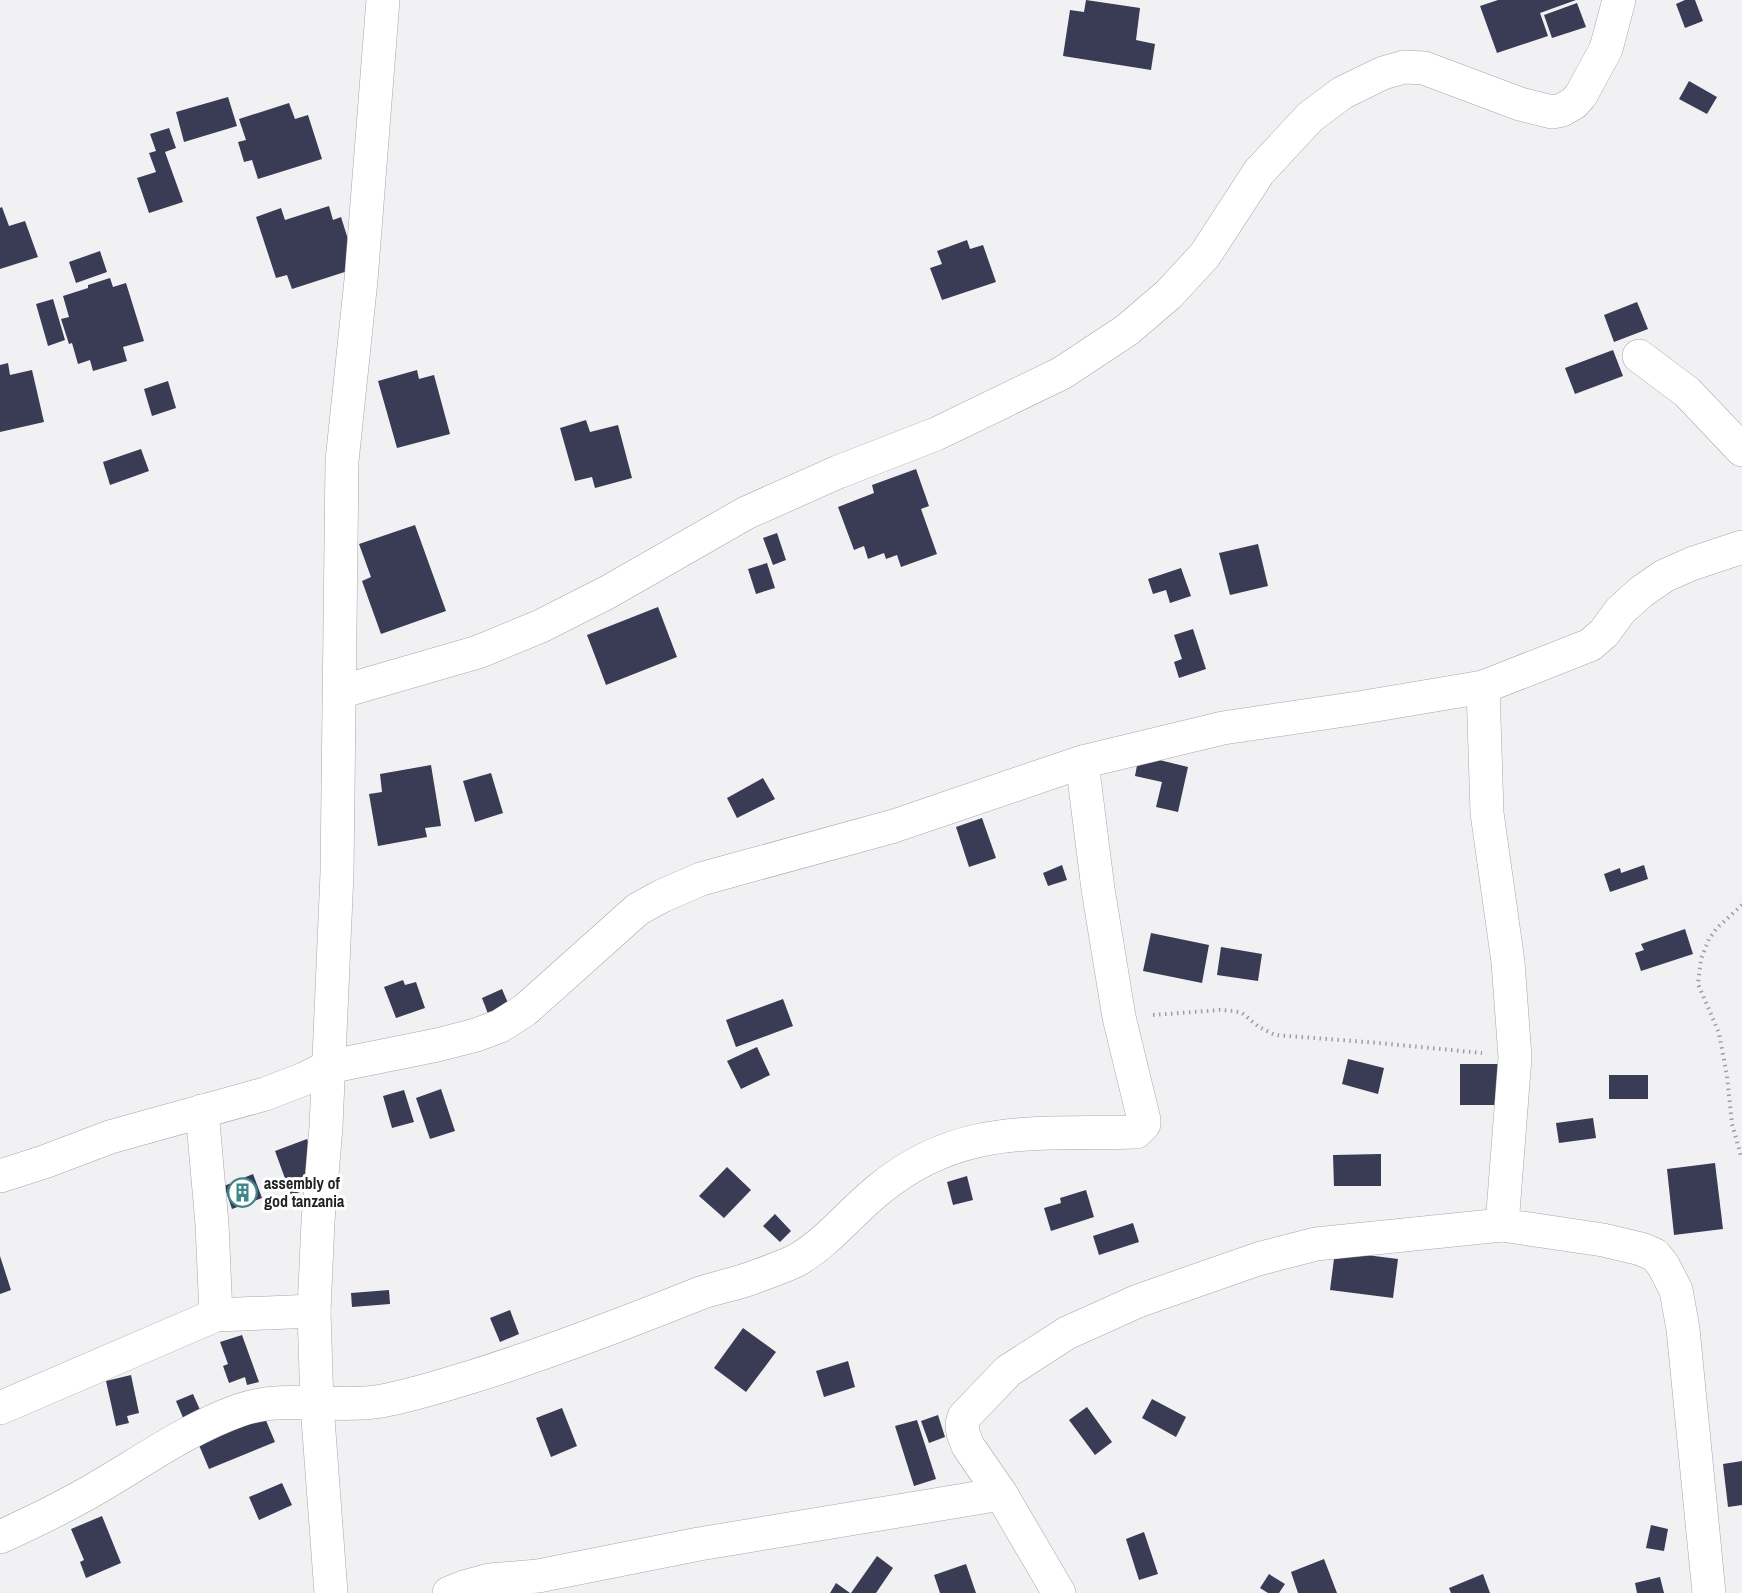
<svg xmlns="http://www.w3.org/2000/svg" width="1742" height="1593" viewBox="0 0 1742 1593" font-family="'Archivo Narrow',sans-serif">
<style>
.building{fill:#3a3b54}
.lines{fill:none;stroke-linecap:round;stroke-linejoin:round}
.minor-casing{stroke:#a7a7aa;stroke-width:34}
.path{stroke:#9e9ea0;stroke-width:4;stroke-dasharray:1.5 4.5;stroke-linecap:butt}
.minor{stroke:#fff;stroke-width:33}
.labels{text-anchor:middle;stroke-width:6;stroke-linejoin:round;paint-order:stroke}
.poi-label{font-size:16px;font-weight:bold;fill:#232324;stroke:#feffff;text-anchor:start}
</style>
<rect width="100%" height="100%" fill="#f1f1f4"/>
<g class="building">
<path d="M1086 0 1140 8 1136 40 1155 44 1151 70 1063 56 1070 10 1084 12Z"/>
<path d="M1498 0H1576L1540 13 1548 36 1497 53 1480 6Z"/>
<path d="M1685 0H1695L1703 21 1685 28 1676 4Z"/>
<path d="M1577 3 1586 27 1552 38 1544 15Z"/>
<path d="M1689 81 1717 97 1707 114 1679 99Z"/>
<path d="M228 97 237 126 184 142 176 112Z"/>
<path d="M289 103 295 119 308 115 322 159 258 179 252 160 244 162 238 142 246 140 239 119Z"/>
<path d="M169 128 176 148 165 152 183 202 149 213 137 178 156 172 149 153 156 151 150 134Z"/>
<path d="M329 206 333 220 341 217 357 268 292 289 287 275 276 278 256 217 281 208 285 220Z"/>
<path d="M2 207 9 226 25 221 38 257 0 269V208Z"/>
<path d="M967 240 970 249 983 245 996 282 942 300 930 268 942 264 937 251Z"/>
<path d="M100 251 107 272 76 283 69 262Z"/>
<path d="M110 278 113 287 126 283 144 341 123 347 127 361 93 371 90 360 78 364 72 343 69 344 61 319 69 317 63 296 88 288V285Z"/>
<path d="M53 299 65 340 48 346 36 304Z"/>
<path d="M1637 302 1648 329 1614 342 1604 315Z"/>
<path d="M1613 350 1623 376 1575 394 1565 368Z"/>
<path d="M8 363 10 375 32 370 44 422 0 432V365Z"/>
<path d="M417 370 419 379 434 375 450 434 397 448 378 381Z"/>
<path d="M168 381 176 408 152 416 144 389Z"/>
<path d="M586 420 590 432 618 425 632 478 595 488 592 477 575 481 560 428Z"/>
<path d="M141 449 149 471 110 485 103 462Z"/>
<path d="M916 469 929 506 921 509 937 554 901 567 897 555 886 559 884 553 868 559 864 546 854 550 838 507 874 493 872 485Z"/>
<path d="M415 525 446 611 381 634 362 581 371 577 359 544Z"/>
<path d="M777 533 786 560 773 565 763 538Z"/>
<path d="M1258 544 1268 586 1230 595 1219 553Z"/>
<path d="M767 563 775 588 756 594 748 569Z"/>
<path d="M1181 568 1191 596 1170 603 1166 590 1153 594 1148 579Z"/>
<path d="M658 607 677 657 606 685 587 635Z"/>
<path d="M1193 629 1206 669 1179 678 1174 662 1182 659 1174 635Z"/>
<path d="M1139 755 1188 767 1178 812 1156 807 1162 782 1135 776Z"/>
<path d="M431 765 441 826 425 828 427 837 378 846 369 794 382 792 380 774Z"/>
<path d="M491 773 503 813 475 822 463 781Z"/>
<path d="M763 778 775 799 737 818 727 798Z"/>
<path d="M982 818 996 858 969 867 956 827Z"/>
<path d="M1062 865 1067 880 1048 886 1043 873Z"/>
<path d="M1644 865 1648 879 1610 892 1604 874 1620 868 1621 873Z"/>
<path d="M1685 929 1693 954 1641 971 1635 953 1644 950 1641 944Z"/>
<path d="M1151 933 1209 945 1202 983 1143 971Z"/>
<path d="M1221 947 1262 954 1258 981 1217 975Z"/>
<path d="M403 980 405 985 416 982 425 1008 396 1018 384 987Z"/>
<path d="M502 989 511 1010 490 1019 482 998Z"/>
<path d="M783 999 793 1026 736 1047 726 1020Z"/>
<path d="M757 1047 770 1075 741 1089 727 1061Z"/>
<path d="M1348 1059 1384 1068 1378 1094 1342 1084Z"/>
<rect x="1460" y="1064" width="42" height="41"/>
<rect x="1609" y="1075" width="39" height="24"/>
<path d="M441 1089 455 1131 430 1139 416 1098Z"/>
<path d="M404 1090 414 1122 392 1128 383 1096Z"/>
<path d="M1593 1118 1596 1138 1559 1143 1556 1123Z"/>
<path d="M307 1139 317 1166 315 1187 291 1195 275 1151Z"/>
<path d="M1381 1154V1186H1334L1333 1155Z"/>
<path d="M1715 1163 1723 1229 1674 1235 1667 1169Z"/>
<path d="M727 1167 751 1190 724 1218 699 1196Z"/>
<path d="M253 1174 262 1198 232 1209 224 1186Z"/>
<path d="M967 1176 973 1200 953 1205 947 1182Z"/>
<path d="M1086 1190 1094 1217 1051 1231 1044 1208 1061 1203 1060 1198Z"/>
<path d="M775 1214 791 1231 780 1242 763 1226Z"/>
<path d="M1133 1223 1139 1242 1099 1255 1093 1236Z"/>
<path d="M1335 1251 1398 1259 1393 1298 1330 1290Z"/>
<path d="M0 1256 11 1290 0 1294Z"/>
<path d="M389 1290 390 1304 352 1307 351 1293Z"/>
<path d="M510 1310 519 1334 500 1342 490 1318Z"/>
<path d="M743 1328 776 1352 746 1392 714 1368Z"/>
<path d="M242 1335 259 1382 247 1385 245 1377 229 1383 223 1366 228 1364 220 1342Z"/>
<path d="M848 1361 855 1387 824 1397 816 1371Z"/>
<path d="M131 1375 139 1413 127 1416 129 1423 116 1426 106 1381Z"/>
<path d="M193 1394 201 1412 184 1420 176 1401Z"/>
<path d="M1152 1399 1186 1417 1176 1437 1142 1418Z"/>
<path d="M1087 1407 1112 1442 1095 1455 1069 1420Z"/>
<path d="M562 1408 577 1446 551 1457 536 1418Z"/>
<path d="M262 1411 275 1442 209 1469 196 1438Z"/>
<path d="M938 1415 945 1437 929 1443 921 1421Z"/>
<path d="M917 1420 936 1479 914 1486 895 1426Z"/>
<path d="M1742 1461V1505L1728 1507 1723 1464Z"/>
<path d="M282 1483 292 1505 259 1520 249 1497Z"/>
<path d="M102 1516 121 1563 86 1578 80 1562 84 1560 71 1529Z"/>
<path d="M1651 1525 1668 1529 1664 1551 1646 1548Z"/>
<path d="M1144 1532 1158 1574 1139 1580 1126 1539Z"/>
<path d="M877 1556 893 1568 876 1593H851Z"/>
<path d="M1324 1559 1337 1593H1298L1291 1572Z"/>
<path d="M966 1564 976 1593H940L934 1575Z"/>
<path d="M1269 1574 1285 1584 1279 1593H1268L1260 1588Z"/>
<path d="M1483 1574 1490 1593H1451L1449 1588Z"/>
<path d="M1660 1577 1664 1593H1637L1635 1583Z"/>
<path d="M836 1583 850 1593H830Z"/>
</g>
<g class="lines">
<defs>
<g id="minor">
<path d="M1639 356 1687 392 1742 450"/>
<path d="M1483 687 1487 813 1508 962 1515 1057 1502 1225"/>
<path d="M340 692 478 652 541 626 608 592 746 513 838 472 936 434 1062 373 1127 330 1169 294 1205 255 1259 172 1310 117 1342 93 1383 73 1404 67 1424 68 1520 104 1552 112 1562 110 1574 103 1581 95 1606 49 1619 0"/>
<path d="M202 1111 212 1224 216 1315"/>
<path d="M0 1176 44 1162 110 1137 265 1094 304 1079 328 1067 437 1045 476 1035 500 1026 525 1010 638 909 662 896 701 879 894 826 1082 762 1223 728 1358 708 1483 687 1590 645 1604 633 1620 611 1641 592 1664 576 1691 564 1742 547"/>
<path d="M0 1408 216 1315 314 1311"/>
<path d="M0 1537C40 1519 78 1500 115 1477 156 1452 195 1426 240 1410 283 1395 331 1408 375 1402 408 1397 440 1386 471 1377 548 1353 623 1324 698 1294 717 1287 738 1284 757 1276 771 1271 785 1266 797 1260 828 1242 850 1213 877 1191 959 1122 1037 1135 1136 1132L1144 1124V1120L1119 1017 1098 889 1082 762"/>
<path d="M331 1593 317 1405 314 1311 318 1221 326 1127 337 873 342 461 361 280 383 0"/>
<path d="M449 1593 464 1587 490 1580 538 1576 699 1544 1001 1494"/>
<path d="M1059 1593 1001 1494 968 1446 963 1433 962 1424 964 1417 1008 1371 1067 1333 1138 1301 1258 1259 1316 1244 1502 1225 1603 1240 1641 1249 1655 1255 1663 1265 1676 1290 1683 1329 1709 1593"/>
</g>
</defs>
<use href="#minor" class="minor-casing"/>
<g class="path">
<path d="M1742 905 1717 928 1709 939 1701 959 1698 984 1719 1033 1727 1076 1732 1124 1742 1159"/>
<path d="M1153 1015 1220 1010 1234 1011 1242 1013 1259 1027 1275 1035 1379 1043 1482 1053"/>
</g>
<use href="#minor" class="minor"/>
</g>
<defs>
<symbol id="building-ring" viewBox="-11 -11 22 22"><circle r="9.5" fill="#feffff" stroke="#3f8788" stroke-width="1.5"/><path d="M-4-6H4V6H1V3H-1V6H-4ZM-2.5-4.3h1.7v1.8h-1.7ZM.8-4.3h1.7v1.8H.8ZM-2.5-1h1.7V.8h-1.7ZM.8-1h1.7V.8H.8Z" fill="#3f8788"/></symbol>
</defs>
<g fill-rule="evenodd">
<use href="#building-ring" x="226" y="1176" width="33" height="33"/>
</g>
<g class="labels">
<g class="poi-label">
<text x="264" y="1189">assembly of<tspan x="264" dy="18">god tanzania</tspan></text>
</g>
</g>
</svg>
